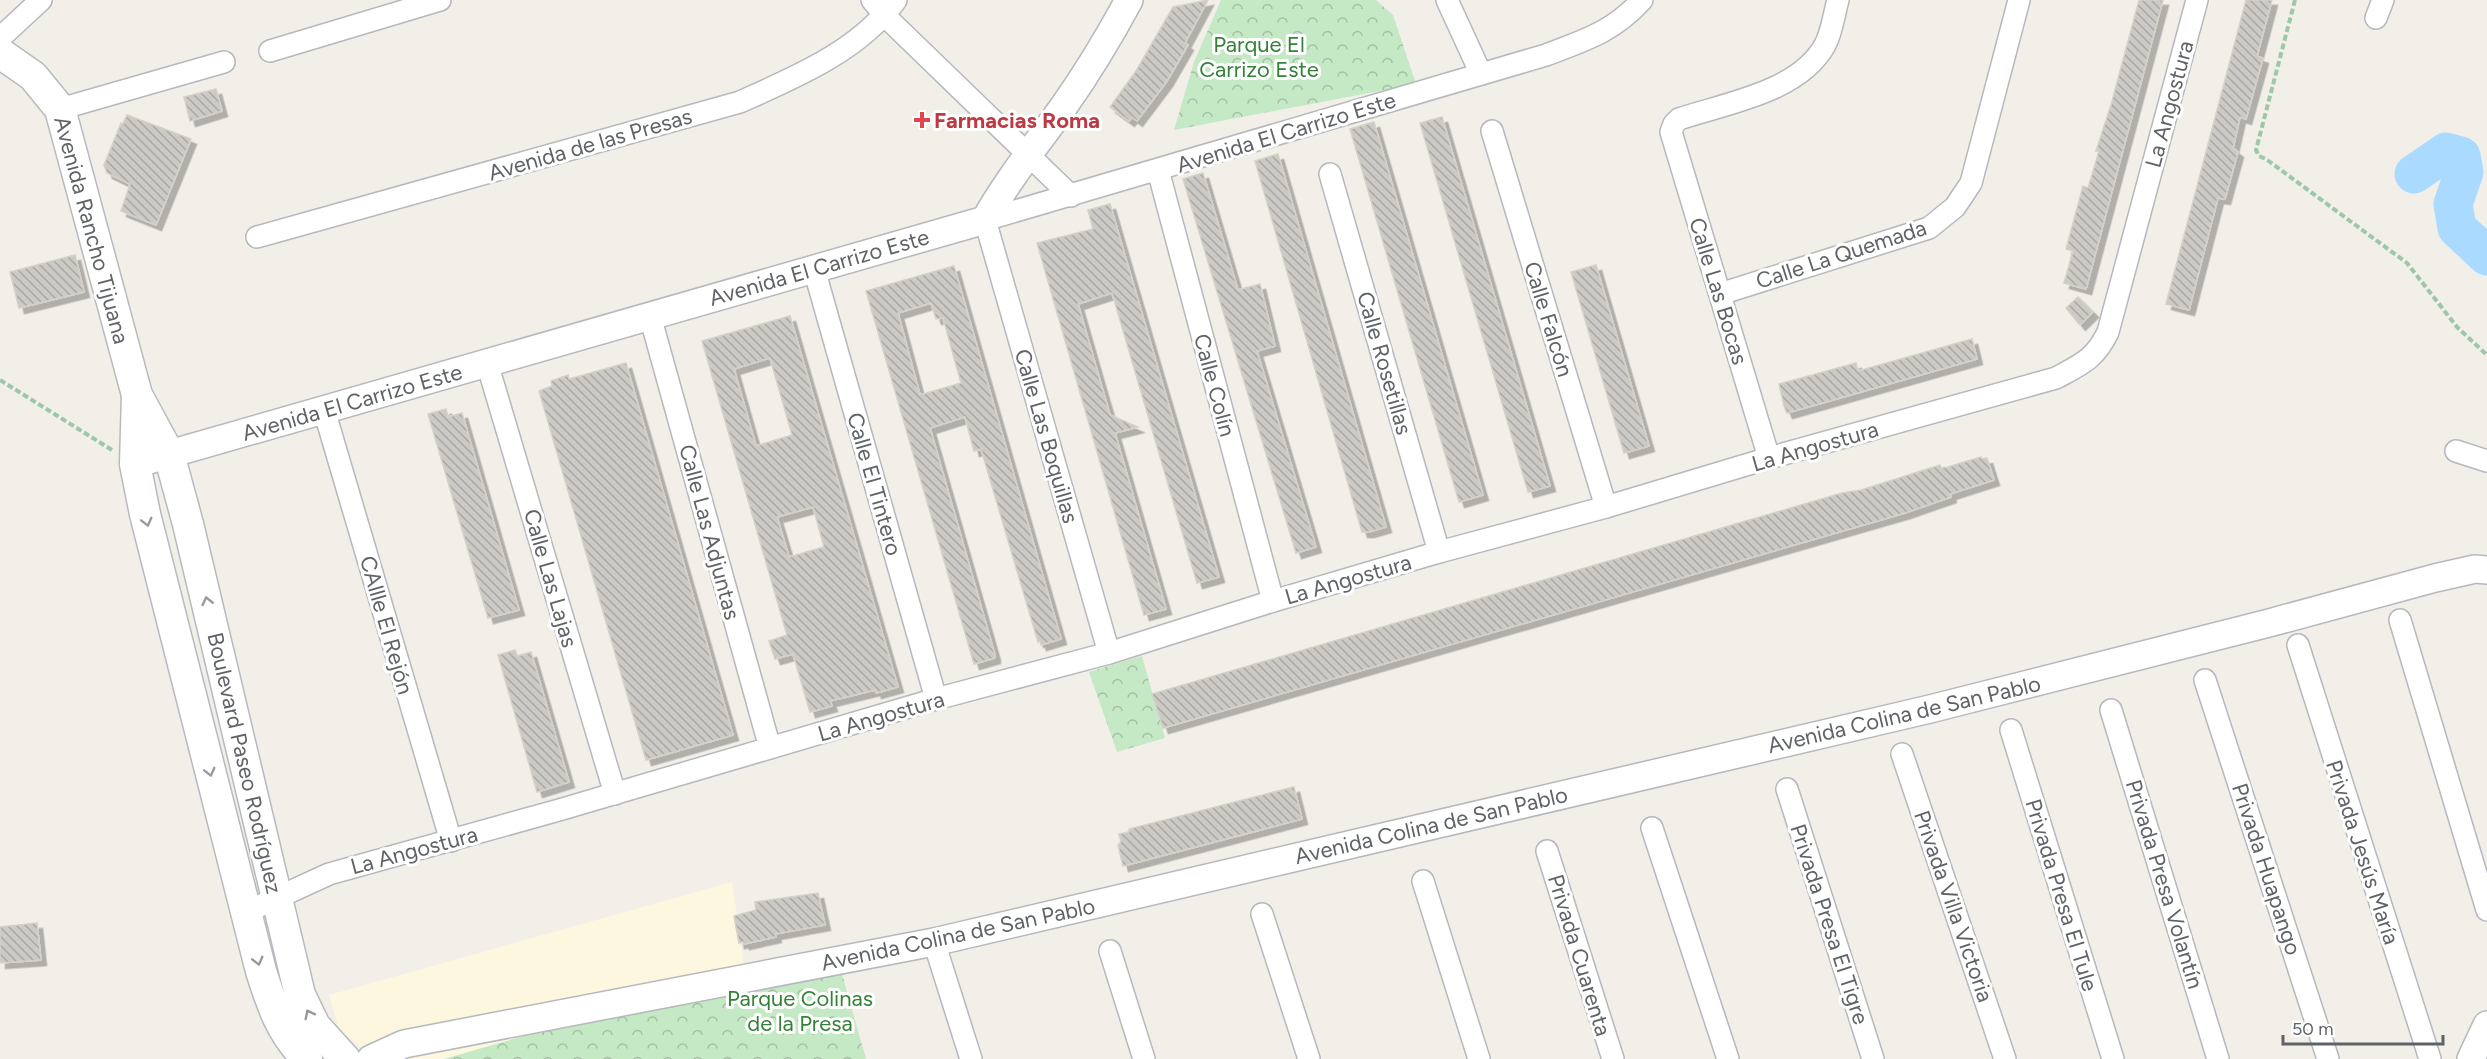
<svg xmlns="http://www.w3.org/2000/svg" width="2487" height="1059" viewBox="0 0 2487 1059" font-family="Figtree,sans-serif">
<style>
.commercial{fill:#fef7e0}
.park{fill:url(#park-crowns)}
.lines{fill:none;stroke-linecap:round;stroke-linejoin:round}
.river{stroke:#aadaff;stroke-width:39}
.building{fill:url(#building-back-hatch);stroke:#d6d1c6;stroke-width:1.5;fill-rule:evenodd;filter:url(#shadow)}
.minor-casing{stroke:#b5b8bc;stroke-width:24}
.tertiary-casing{stroke:#b5b8bc;stroke-width:30}
.secondary-casing{stroke:#b6babf;stroke-width:33}
.path{stroke:#9cc7a9;stroke-width:4;stroke-dasharray:6 3;stroke-linecap:butt}
.minor{stroke:#fff;stroke-width:21}
.tertiary{stroke:#fff;stroke-width:27}
.secondary{stroke:#fff;stroke-width:30}
.oneway{stroke:#979a9d}
.health-dot{fill:#e0444e;stroke:#fff;stroke-width:2}
.labels{text-anchor:middle;stroke-width:6;stroke-linejoin:round;paint-order:stroke}
.park-label{font-size:22px;fill:#348238;stroke:#fff}
.street-label{font-size:22px;fill:#5f6368;stroke:#fff}
.health-label{font-size:22px;font-weight:bold;fill:#be3a42;stroke:#fff;text-anchor:start}
</style>
<defs>
<pattern id="park-crowns" width="20" height="18" patternUnits="userSpaceOnUse" patternTransform="scale(1.5)"><rect width="20" height="18" fill="#c5e8c5"/><path d="M2 6a3 3 0 1 1 6 0M12 15a3 3 0 1 1 6 0" fill="none" stroke="#a3c0a4"/></pattern>
<pattern id="building-back-hatch" width="6" height="6" patternUnits="userSpaceOnUse" patternTransform="scale(1.5)"><rect width="6" height="6" fill="#cccac5"/><path d="M-1 5l2 2M0 0l6 6M5-1l2 2" fill="none" stroke="#a9a8a4"/></pattern>
<filter id="shadow"><feDropShadow dx="5.5" dy="5.5" stdDeviation="0" flood-color="#0004"/></filter>
</defs>
<rect width="100%" height="100%" fill="#f1efe8"/>
<path class="commercial" d="M732 882 745 972 444 1059H375L339 1029 329 995Z"/>
<g class="park">
<path d="M1221 0H1376L1393 15 1416 84 1174 130 1194 62Z"/>
<path d="M1142 656 1165 738 1117 752 1089 672Z"/>
<path d="M836 953 866 1059H444L745 972Z"/>
</g>
<g class="lines">
<path class="river" d="M2414 174 2446 152 2461 156 2464 172 2453 204 2457 228 2487 256"/>
</g>
<g class="building">
<path d="M1208 0 1185 43 1188 45 1167 81 1137 121 1132 117 1129 121 1110 107 1136 71 1173 7Z"/>
<path d="M2139 0H2163L2086 289 2064 283 2073 251 2066 249 2083 186 2088 188 2099 151H2096L2111 105Z"/>
<path d="M2246 0H2272L2257 56 2263 58 2246 119 2240 117 2233 148 2238 152 2225 199 2218 198 2189 310 2166 304Z"/>
<path d="M216 89 222 111 190 121 184 97Z"/>
<path d="M127 115 191 139 156 225 121 211 130 184 107 173 104 165 121 123 123 124Z"/>
<path d="M1442 117 1550 486 1528 492 1420 123Z"/>
<path d="M1374 122 1483 495 1459 502 1350 129Z"/>
<path d="M1278 154 1386 527 1369 532H1362L1255 161Z"/>
<path d="M1203 173 1238 290 1260 284 1275 346 1257 351 1316 547 1296 553 1183 179Z"/>
<path d="M1110 204 1219 577 1197 583 1112 293 1078 304 1110 415 1138 427 1115 433 1166 609 1144 615 1037 243 1093 229 1088 210Z"/>
<path d="M75 255 84 292 19 308 10 272Z"/>
<path d="M1596 265 1649 446 1624 453 1571 272Z"/>
<path d="M954 266 1061 639 1041 645 1040 641 1038 642 981 449 974 451 965 417 930 428 995 655V658L974 664 866 291ZM931 303 936 319 943 318 961 383 920 395 898 313Z"/>
<path d="M2078 297 2093 312 2080 325 2066 308Z"/>
<path d="M790 316 898 687 876 693 875 690 830 701 832 706 810 712 793 654 775 659 769 641 787 635 702 341ZM770 358 792 435 756 446 734 369ZM813 507 824 547 789 557 777 517Z"/>
<path d="M1972 339 1977 359 1787 413 1784 406 1779 384 1856 363 1858 371Z"/>
<path d="M626 363 733 735 646 760 539 391 552 386 551 381 568 375 569 379Z"/>
<path d="M446 409 448 417 462 413 519 610 488 618 428 414Z"/>
<path d="M1981 457 1982 459 1987 458 1994 480 1950 494 1951 497 1905 513 1163 728 1152 694 1842 493 1861 490 1940 465 1941 468 1948 467Z"/>
<path d="M515 650 517 656 531 652 569 782 537 792 498 655Z"/>
<path d="M1294 787 1302 819 1123 866 1118 845 1121 842 1119 834 1129 832V829Z"/>
<path d="M818 893 825 925 775 934 776 937 744 944V942L739 943 734 916 756 910 755 902Z"/>
<path d="M37 923 41 960 0 963V927Z"/>
</g>
<g class="lines">
<defs>
<g id="minor">
<path d="M872 0 885 16 1071 196"/>
<path d="M1447 0 1481 74"/>
<path d="M2376 18 2383 0"/>
<path d="M0 38 41 0"/>
<path d="M270 51 440 0"/>
<path d="M60 109 224 62"/>
<path d="M1492 131 1606 507"/>
<path d="M1158 170 1273 601"/>
<path d="M1330 174 1439 552"/>
<path d="M257 237 740 102C796 77 859 51 896 0"/>
<path d="M814 269 936 699"/>
<path d="M1720 294 1929 228 1955 207 1971 183 2019 0"/>
<path d="M650 316 770 748"/>
<path d="M487 363 615 794"/>
<path d="M324 410 451 841"/>
<path d="M2456 451 2487 461"/>
<path d="M1769 458 1671 132 1674 124 1679 119C1727 103 1799 92 1825 45 1832 32 1834 14 1838 0"/>
<path d="M2400 620 2487 910"/>
<path d="M2298 645 2430 1059"/>
<path d="M1109 653 985 220 1546 55C1585 40 1613 32 1642 0"/>
<path d="M2205 680 2328 1059"/>
<path d="M2111 710 2218 1059"/>
<path d="M2011 730 2113 1059"/>
<path d="M1902 754 2005 1059"/>
<path d="M1787 789 1873 1059"/>
<path d="M1652 828 1728 1059"/>
<path d="M1547 851 1613 1059"/>
<path d="M1423 881 1479 1059"/>
<path d="M246 912 329 874 559 810 936 699 1109 653 1273 601 1439 552 1606 507 1769 458 2056 378C2082 364 2095 359 2108 332L2197 0"/>
<path d="M1262 914 1309 1059"/>
<path d="M934 942 971 1059"/>
<path d="M1110 951 1144 1059"/>
</g>
<g id="tertiary">
<path d="M135 464 985 220C1008 179 1037 144 1064 106 1088 72 1109 37 1129 0"/>
<path d="M371 1059 404 1044 934 942 1930 709 2269 623 2435 578 2475 569 2487 570"/>
<path d="M2471 1059 2487 1025"/>
</g>
<g id="secondary">
<path d="M0 53 33 76 60 109 137 395 169 454 188 524 300 995 315 1026 345 1059"/>
<path d="M137 395 135 464 145 514 261 971C272 1006 281 1033 307 1059"/>
</g>
</defs>
<use href="#minor" class="minor-casing"/>
<use href="#tertiary" class="tertiary-casing"/>
<use href="#secondary" class="secondary-casing"/>
<g class="path">
<path d="M2295 0 2256 150 2259 156 2266 159 2407 263 2457 327 2487 355"/>
<path d="M0 380 112 450"/>
</g>
<use href="#minor" class="minor"/>
<use href="#tertiary" class="tertiary"/>
<use href="#secondary" class="secondary"/>
</g>
<defs><path id="oneway-chevron" d="M-2-3.5L2.5 0L-2 3.5" fill="none" stroke-width="1.6" stroke-linecap="round" stroke-linejoin="round" transform="scale(1.5)"/></defs>
<g class="oneway">
<use href="#oneway-chevron" transform="translate(147 522) rotate(76)"/>
<use href="#oneway-chevron" transform="translate(207 601) rotate(-103)"/>
<use href="#oneway-chevron" transform="translate(210 772) rotate(76)"/>
<use href="#oneway-chevron" transform="translate(258 961) rotate(76)"/>
<use href="#oneway-chevron" transform="translate(309 1014) rotate(-117)"/>
</g>
<path class="health-dot" d="M919 111h6v6h6v6h-6v6h-6v-6h-6v-6h6z"/>
<g class="labels">
<g class="park-label">
<text x="1259" y="52">Parque El<tspan x="1259" dy="25">Carrizo Este</tspan></text>
<text x="800" y="1006">Parque Colinas<tspan x="800" dy="25">de la Presa</tspan></text>
</g>
<g class="street-label">
<text transform="translate(2169 104) rotate(-75)" y="8">La Angostura</text>
<text transform="translate(1286 132) rotate(-17)" y="8">Avenida El Carrizo Este</text>
<text transform="translate(590 144) rotate(-16)" y="8">Avenida de las Presas</text>
<text transform="translate(92 230) rotate(75)" y="8">Avenida Rancho Tijuana</text>
<text transform="translate(1841 254) rotate(-18)" y="8">Calle La Quemada</text>
<text transform="translate(819 267) rotate(-16)" y="8">Avenida El Carrizo Este</text>
<text transform="translate(1719 291) rotate(73)" y="8">Calle Las Bocas</text>
<text transform="translate(1549 319) rotate(73)" y="8">Calle Falcón</text>
<text transform="translate(1385 363) rotate(74)" y="8">Calle Rosetillas</text>
<text transform="translate(1215 385) rotate(75)" y="8">Calle Colín</text>
<text transform="translate(352 402) rotate(-16)" y="8">Avenida El Carrizo Este</text>
<text transform="translate(1047 436) rotate(74)" y="8">Calle Las Boquillas</text>
<text transform="translate(1815 446) rotate(-16)" y="8">La Angostura</text>
<text transform="translate(875 484) rotate(74)" y="8">Calle El Tintero</text>
<text transform="translate(710 532) rotate(75)" y="8">Calle Las Adjuntas</text>
<text transform="translate(551 578) rotate(74)" y="8">Calle Las Lajas</text>
<text transform="translate(1348 579) rotate(-16)" y="8">La Angostura</text>
<text transform="translate(387 625) rotate(74)" y="8">CAllle El Rejón</text>
<text transform="translate(1904 714) rotate(-13)" y="8">Avenida Colina de San Pablo</text>
<text transform="translate(881 716) rotate(-16)" y="8">La Angostura</text>
<text transform="translate(245 763) rotate(77)" y="8">Boulevard Paseo Rodríguez</text>
<text transform="translate(1431 825) rotate(-13)" y="8">Avenida Colina de San Pablo</text>
<text transform="translate(414 850) rotate(-15)" y="8">La Angostura</text>
<text transform="translate(2363 852) rotate(72)" y="8">Privada Jesús María</text>
<text transform="translate(2267 869) rotate(72)" y="8">Privada Huapango</text>
<text transform="translate(2165 884) rotate(73)" y="8">Privada Presa Volantín</text>
<text transform="translate(2062 895) rotate(73)" y="8">Privada Presa El Tule</text>
<text transform="translate(1954 906) rotate(71)" y="8">Privada Villa Victoria</text>
<text transform="translate(1830 924) rotate(72)" y="8">Privada Presa El Tigre</text>
<text transform="translate(958 934) rotate(-12)" y="8">Avenida Colina de San Pablo</text>
<text transform="translate(1580 955) rotate(73)" y="8">Privada Cuarenta</text>
</g>
<g class="health-label">
<text x="934" y="128">Farmacias Roma</text>
</g>
</g>
<path d="M2283 1035v9h160v-9" fill="none" stroke="#5f6368" stroke-width="3"/>
<text x="2292" y="1035" font-size="18" fill="#5f6368" stroke="#ffffff" stroke-width="4.5" paint-order="stroke">50 m</text>
</svg>
